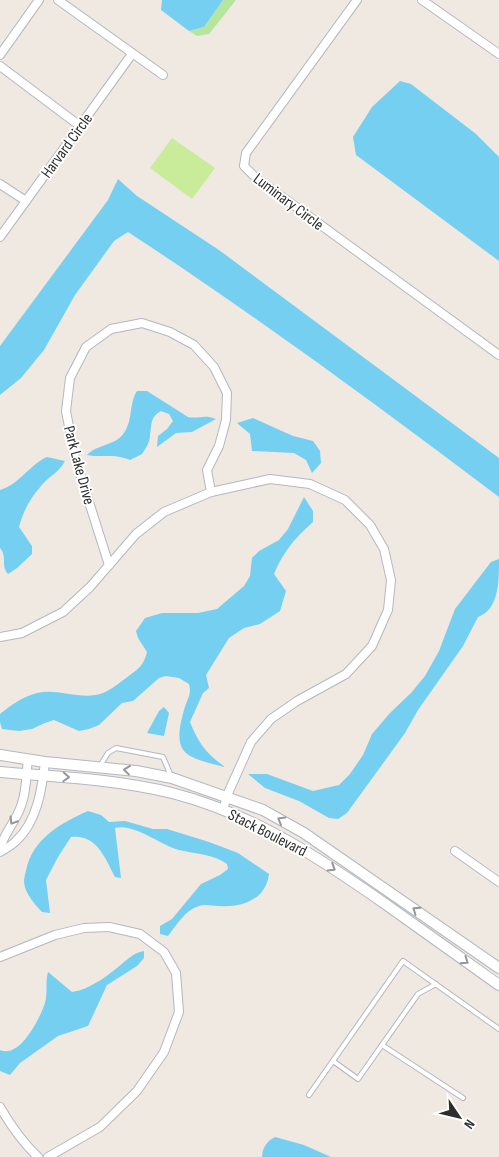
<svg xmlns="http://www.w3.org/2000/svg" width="499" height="1157" viewBox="0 0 499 1157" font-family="'Sofia Sans Condensed',sans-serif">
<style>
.green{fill:#b6e59e}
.pitch{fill:#c9ec9a}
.water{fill:#75cff0}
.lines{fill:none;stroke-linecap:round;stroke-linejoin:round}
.service-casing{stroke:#b4b7c1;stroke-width:6}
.minor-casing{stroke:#b4b7c1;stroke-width:10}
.tertiary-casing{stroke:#b4b7c1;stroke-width:12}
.service{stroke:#fff;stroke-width:4}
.minor{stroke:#fff;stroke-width:8}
.tertiary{stroke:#fff;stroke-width:10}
.oneway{stroke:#969696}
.labels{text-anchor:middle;stroke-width:4;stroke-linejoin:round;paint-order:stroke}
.street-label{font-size:16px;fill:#2e2e2e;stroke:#fff}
</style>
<rect width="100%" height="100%" fill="#efe9e1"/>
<path class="green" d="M223 0H236L209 34 197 36 189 31 204 27Z"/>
<path class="pitch" d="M172 138 215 168 192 199 150 168Z"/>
<g class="water">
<path d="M162 0H223L204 27 189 31 161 10Z"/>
<path d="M400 81 411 84 476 134 499 157V261L356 155 353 137 372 107Z"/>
<path d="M118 179 137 196 219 250 499 458V497C378 406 255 315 128 232L114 241 75 295 44 350 21 378 0 395V346L108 200Z"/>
<path d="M137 391H147L188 417C200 419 204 414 216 419L192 432 176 433 157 447 158 436 167 429 173 421 169 414 161 411C150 417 152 424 150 435 150 442 146 448 142 454L130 460C113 453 103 458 87 455 97 444 115 446 124 433 133 420 129 403 137 391Z"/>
<path d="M253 418 293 436 313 441 320 451 321 463 312 473 306 460 294 453 252 451 250 434 237 423Z"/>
<path d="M47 457 65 461C59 473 49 476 41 486 30 498 23 512 19 527L32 546V554L17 568 8 574C0 564 8 558 0 548V490C20 484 29 465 47 457Z"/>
<path d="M304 497 313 511V522C294 539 284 551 274 574L286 591 280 611 260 624 244 628 229 638 206 675 209 688 203 693 190 722C199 744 206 753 225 767 186 757 171 756 184 710 187 699 192 695 189 684L179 678 166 676 159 678 133 701 122 703 99 725 89 729 79 731 54 720 45 723 32 729 19 731 2 729 0 722V714C11 705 22 697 37 693 58 688 82 701 103 693 111 690 119 683 126 678 138 669 143 667 147 652L138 638 136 631 145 618 162 613H198L217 609 244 586 250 576 252 558 259 551 279 540 288 529Z"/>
<path d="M499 559C499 583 499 609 478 617L463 646 418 710 405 733 347 813 338 819 329 818 299 801 265 788 248 774H267L313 791 339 785 350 774 363 755 372 734 390 713 411 693 425 676 439 651 455 609 491 562Z"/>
<path d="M164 707 169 713 164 736 147 733 159 711Z"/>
<path d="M88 811 101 815 109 822 125 821 153 829H167L209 842 238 853 269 874C268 882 265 889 259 895 247 905 234 907 218 906 212 906 205 904 199 906 185 910 176 926 168 936L160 934V926L172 919 201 884 220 875 228 869 227 864C214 854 195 854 179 850 160 845 134 823 115 828L121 878 115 877C105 858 97 834 71 837L58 857 46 880 50 913 42 912C35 904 25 894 24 882 24 879 25 874 26 871 32 839 61 823 88 811Z"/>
<path d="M144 951V958L137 966 107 985 88 1026 58 1036 20 1063 10 1075 0 1071V1050C20 1059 40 1018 45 1003 48 992 45 983 48 972L72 992C91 989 109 975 124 962 132 956 134 953 144 951Z"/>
<path d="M275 1137 304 1145 331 1157H262C262 1148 267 1141 275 1137Z"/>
</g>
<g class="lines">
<defs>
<g id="service">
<path d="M100 766 108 753 116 748 163 757 171 776"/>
<path d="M382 1045 463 1098"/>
<path d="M333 1061 358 1079 418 994 436 984"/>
<path d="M309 1095 403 961 499 1029"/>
</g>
<g id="minor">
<path d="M58 0 163 75"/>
<path d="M357 0 246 153 244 166 255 177 499 355"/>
<path d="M422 0 499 54"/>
<path d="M0 55 39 0"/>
<path d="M0 66 80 126"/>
<path d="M0 184 26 201"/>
<path d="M0 237 132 54"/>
<path d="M109 565 75 458 66 411 70 378 86 347 111 329 142 323 170 332 194 345 214 367 227 393 226 420 219 446 207 470 211 492"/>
<path d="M0 637 22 633 63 612 90 587 136 534 164 512 211 492 270 479 310 484 345 500 370 525 384 549 391 580 388 610 372 646 346 674 297 701 271 719 251 742 229 791 223 809"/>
<path d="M0 848C5 832 16 821 21 806 27 791 26 774 28 759"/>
<path d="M455 851 499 882"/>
<path d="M0 852C5 849 11 846 16 841 37 822 42 789 45 762"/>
<path d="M0 957 55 935 84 928 109 927 140 934 164 952 176 973 179 1012 164 1052 137 1091 100 1127 48 1157"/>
<path d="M0 1107C11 1126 22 1142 38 1157"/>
</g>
<g id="tertiary">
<path d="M0 755 45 762 136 771 172 778 263 810 304 833 499 968"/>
<path d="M0 772C58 777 116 779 172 793 254 814 323 860 391 908 427 934 463 959 499 985"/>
</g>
</defs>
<use href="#service" class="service-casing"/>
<use href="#minor" class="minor-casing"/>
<use href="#tertiary" class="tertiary-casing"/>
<use href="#service" class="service"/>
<use href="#minor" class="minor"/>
<use href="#tertiary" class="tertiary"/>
</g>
<defs><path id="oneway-chevron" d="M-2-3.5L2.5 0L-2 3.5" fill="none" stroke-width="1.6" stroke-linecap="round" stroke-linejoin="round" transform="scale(1.25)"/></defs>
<g class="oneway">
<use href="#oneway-chevron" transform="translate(127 770) rotate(-173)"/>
<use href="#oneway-chevron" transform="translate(66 777) rotate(3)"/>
<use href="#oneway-chevron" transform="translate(281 820) rotate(-150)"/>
<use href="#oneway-chevron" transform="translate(13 821) rotate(122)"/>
<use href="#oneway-chevron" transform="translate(332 868) rotate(32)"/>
<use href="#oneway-chevron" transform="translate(416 910) rotate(-145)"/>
<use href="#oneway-chevron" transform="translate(465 961) rotate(35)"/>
</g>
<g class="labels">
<g class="street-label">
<text transform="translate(66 145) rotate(-54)" y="6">Harvard Circle</text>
<text transform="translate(289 201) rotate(37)" y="6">Luminary Circle</text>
<text transform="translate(80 465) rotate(75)" y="6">Park Lake Drive</text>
<text transform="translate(268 832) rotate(27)" y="6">Stack Boulevard</text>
</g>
</g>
<g transform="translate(459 1117) rotate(125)" stroke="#ffffff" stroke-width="4" paint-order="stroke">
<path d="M0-4L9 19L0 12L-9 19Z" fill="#2e2e2e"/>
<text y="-8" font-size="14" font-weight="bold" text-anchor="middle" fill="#2e2e2e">N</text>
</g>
</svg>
